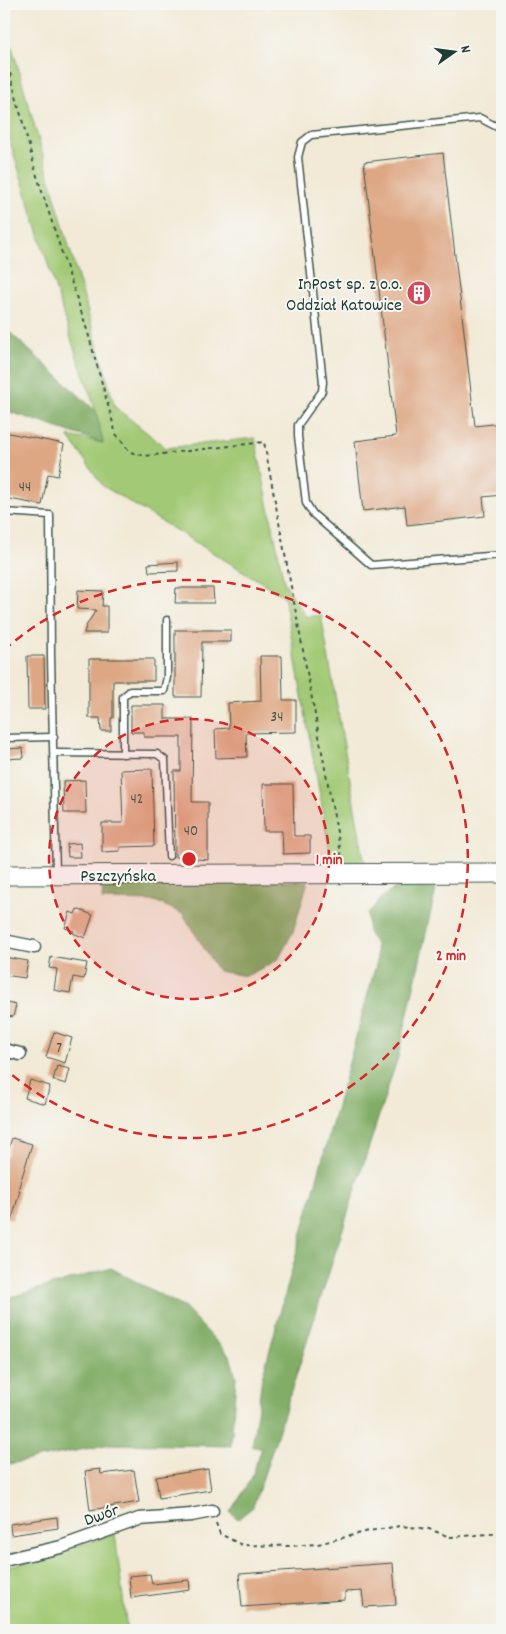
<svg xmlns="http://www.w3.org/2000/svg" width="506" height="1634" viewBox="0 0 506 1634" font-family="Dekko,sans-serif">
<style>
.green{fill:#a2c974;stroke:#608354}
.forest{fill:#81ad66;stroke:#50754d}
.building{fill:#dea784}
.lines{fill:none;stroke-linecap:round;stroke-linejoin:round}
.lane-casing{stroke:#3f574c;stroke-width:9}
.street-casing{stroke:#3f574c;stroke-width:15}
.secondary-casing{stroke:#3f574c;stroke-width:21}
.path{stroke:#3f574c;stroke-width:2;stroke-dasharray:4 4;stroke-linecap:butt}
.lane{stroke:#fff;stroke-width:6}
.street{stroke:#fff;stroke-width:12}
.secondary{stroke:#fff;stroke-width:19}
.ring{fill:none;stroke:#d62828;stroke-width:2.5;stroke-dasharray:9 6}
.labels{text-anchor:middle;stroke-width:4;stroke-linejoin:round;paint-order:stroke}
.number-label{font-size:15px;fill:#4f5848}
.poi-label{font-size:18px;fill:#1f3d34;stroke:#f6f6f2;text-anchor:end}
.street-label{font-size:18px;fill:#1f3d34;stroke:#f6f6f2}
.centre{fill:#d62828;stroke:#f6f6f2;stroke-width:2.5}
.ring-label{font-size:15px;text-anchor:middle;font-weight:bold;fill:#d62828;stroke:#f6f6f2;stroke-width:4;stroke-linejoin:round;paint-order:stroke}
</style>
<rect width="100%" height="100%" fill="#f6f6f2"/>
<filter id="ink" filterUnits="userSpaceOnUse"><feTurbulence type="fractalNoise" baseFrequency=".02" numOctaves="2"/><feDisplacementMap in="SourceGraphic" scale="10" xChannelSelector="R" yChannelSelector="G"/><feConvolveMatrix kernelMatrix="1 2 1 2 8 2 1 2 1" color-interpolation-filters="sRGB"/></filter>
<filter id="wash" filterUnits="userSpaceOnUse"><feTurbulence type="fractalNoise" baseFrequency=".0096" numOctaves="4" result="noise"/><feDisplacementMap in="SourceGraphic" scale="20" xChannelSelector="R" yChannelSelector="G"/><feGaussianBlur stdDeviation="1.12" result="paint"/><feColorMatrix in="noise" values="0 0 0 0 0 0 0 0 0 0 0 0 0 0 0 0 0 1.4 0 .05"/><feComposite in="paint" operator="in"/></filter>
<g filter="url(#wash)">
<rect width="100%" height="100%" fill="#f2ead7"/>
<g class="green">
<path d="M4 19 115 407 166 448 255 438 284 582 306 617 321 615 365 865 332 862 284 596 103 486 68 436 103 443 96 411 72 342 4 122Z"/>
<path d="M115 1534 127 1630H4V1566L19 1564Z"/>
</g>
<g class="forest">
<path d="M4 327 96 411 103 443 4 410Z"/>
<path d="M308 881 293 932 278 960 246 976 218 971 183 914 155 901 102 900 103 882Z"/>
<path d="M398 886 436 889 398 1057 389 1084 276 1439 253 1507 238 1519 230 1512 252 1477 261 1447H252L262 1378 377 961 376 945 368 932V914L381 898Z"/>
<path d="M111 1268 185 1308 230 1356 236 1377 231 1446 111 1444 4 1465V1299Z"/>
</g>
<g id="blocks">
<g class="building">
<path d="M443 153 475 426 502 423V495L483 497 485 516 407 525 405 506 363 511 355 441 396 436 364 162Z"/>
<path d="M4 432 64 444 58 476 48 474 42 505 4 498Z"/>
<path d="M178 562V571L149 572 148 564Z"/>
<path d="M176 588H213L214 603H175Z"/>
<path d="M78 590 103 591 102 606H107V633H84L86 626 96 610 77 609Z"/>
<path d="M175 630H231V642H202L201 697H175Z"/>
<path d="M27 656H44L45 709H28Z"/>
<path d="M260 656H282L283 700H296V732L246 733 247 757 216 758 215 729 229 728 228 703 261 701Z"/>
<path d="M89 659H154V681H113V718H111V731H101L100 718H89Z"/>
<path d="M131 705H165V719H193L192 802H208V860L175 857 174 771H181V737H144V732H131Z"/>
<path d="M23 748 24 758 4 759V749Z"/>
<path d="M152 769 154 846 120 847V851L102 852V823H123L121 770Z"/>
<path d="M85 780 86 813H64L63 781Z"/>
<path d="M263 784H293L294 836H310V853L283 854 282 831H264Z"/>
<path d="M80 843 81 857H68L67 844Z"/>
<path d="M77 909 93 915 85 938 73 933 74 931 65 928 70 912 75 914Z"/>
<path d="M4 957 28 961 25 978 4 975Z"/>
<path d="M51 957 87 963 84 979 73 977 70 993 54 990 57 969 49 968Z"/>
<path d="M4 1002 16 1005 13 1017 4 1015Z"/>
<path d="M54 1032 72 1038 65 1063 46 1057Z"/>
<path d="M57 1066 70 1069 66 1084 53 1080Z"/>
<path d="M30 1080 50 1086 45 1104 25 1098Z"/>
<path d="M12 1138 32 1144 18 1190H20L12 1220 4 1218V1156L6 1157Z"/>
<path d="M100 1469 101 1474 134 1470 139 1502 90 1510 85 1471Z"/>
<path d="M208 1469 211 1490 159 1498 156 1477Z"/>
<path d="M57 1517 58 1528 11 1535 10 1524Z"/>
<path d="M393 1563 396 1605 364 1607 362 1591 345 1592V1600L242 1607 239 1574Z"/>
<path d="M150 1574 152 1584 189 1580 190 1590 131 1598 129 1576Z"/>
</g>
</g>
</g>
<g filter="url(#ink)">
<use href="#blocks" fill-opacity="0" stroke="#3f574c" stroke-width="1"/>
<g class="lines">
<defs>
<g id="lane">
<path d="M502 132 499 128 480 118 311 135 302 142 298 157 323 382 322 391 298 425V436L306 503 313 514 371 565 502 555"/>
<path d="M4 512 50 515 51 657 56 874"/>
<path d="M4 738 54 737"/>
<path d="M54 753 157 754 165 760 169 856"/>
<path d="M123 754V697L130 691H164L167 677V620"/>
</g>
<g id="street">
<path d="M4 941 34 947"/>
<path d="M4 1050 20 1054"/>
<path d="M4 1560 61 1547 139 1519 191 1515 212 1511"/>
</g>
<path id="secondary" d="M4 875 502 873"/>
</defs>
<use href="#lane" class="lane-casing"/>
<use href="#street" class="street-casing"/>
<use href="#secondary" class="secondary-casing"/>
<g class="path">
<path d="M4 50 36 173 88 333 116 434 130 452 145 456 264 442 342 859"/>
<path d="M216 1523 220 1534 242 1545 289 1546 318 1544 369 1531 400 1526 429 1529 450 1537 502 1533"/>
</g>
<use href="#lane" class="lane"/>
<use href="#street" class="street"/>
<use href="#secondary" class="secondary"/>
</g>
</g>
<circle cx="189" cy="859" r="140" fill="#d62828" fill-opacity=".12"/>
<g class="ring">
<circle cx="189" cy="859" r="140"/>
<path d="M4 650A279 279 0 1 1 4 1068"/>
</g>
<defs>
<symbol id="building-disc" viewBox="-11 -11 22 22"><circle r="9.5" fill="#d1495b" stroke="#f6f6f2"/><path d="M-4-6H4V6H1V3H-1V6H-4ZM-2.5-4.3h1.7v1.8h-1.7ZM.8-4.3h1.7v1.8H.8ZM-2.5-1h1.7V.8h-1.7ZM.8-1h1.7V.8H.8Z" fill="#fff"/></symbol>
</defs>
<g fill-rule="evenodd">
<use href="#building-disc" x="405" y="279" width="28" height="28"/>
</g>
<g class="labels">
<g class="number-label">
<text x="25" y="491">44</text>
<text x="277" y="721">34</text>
<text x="137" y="803">42</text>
<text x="191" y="835">40</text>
<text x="59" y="1052">7</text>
</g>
<g class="poi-label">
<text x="402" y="289">InPost sp. z o.o.<tspan x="402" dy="21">Oddział Katowice</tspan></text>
</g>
<g class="street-label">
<text x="118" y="881">Pszczyńska</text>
<text transform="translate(101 1514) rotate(-19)" y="6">Dwór</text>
</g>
</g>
<circle cx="189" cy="859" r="8" class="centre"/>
<g class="ring-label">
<text x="329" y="864">1 min</text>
<text x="451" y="960">2 min</text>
</g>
<rect width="506" height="1634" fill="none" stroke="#f6f6f2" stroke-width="20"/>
<g transform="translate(454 52) rotate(76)" stroke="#f6f6f2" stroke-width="4" paint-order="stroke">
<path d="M0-4L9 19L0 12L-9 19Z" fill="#1f3d34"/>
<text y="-8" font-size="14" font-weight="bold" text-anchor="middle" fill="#1f3d34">N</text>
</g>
</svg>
